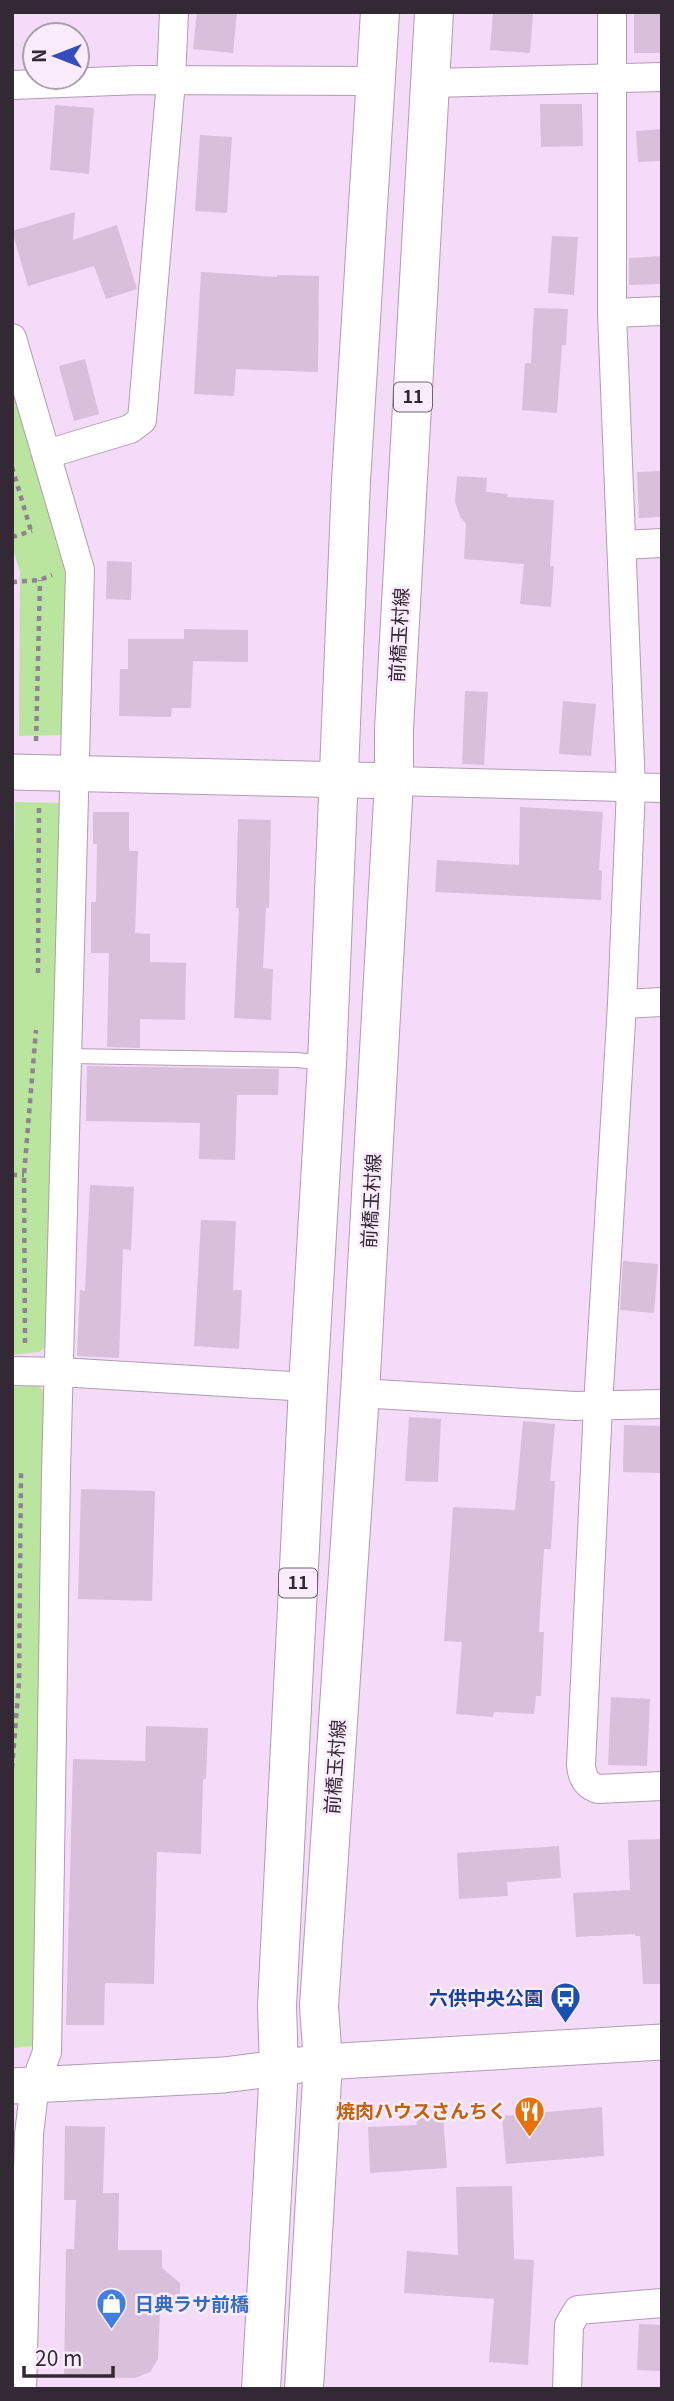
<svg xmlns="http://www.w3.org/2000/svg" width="674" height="2401" viewBox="0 0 674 2401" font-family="Georgia,'Noto Sans JP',serif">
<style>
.green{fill:#b9e59e}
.building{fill:#d8c0db}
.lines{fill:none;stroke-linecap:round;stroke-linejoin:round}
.service-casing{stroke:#b29ab4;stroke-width:16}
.minor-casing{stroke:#b29ab4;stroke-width:30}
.tertiary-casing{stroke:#b29ab4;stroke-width:37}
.primary-casing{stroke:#b29ab4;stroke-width:40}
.path{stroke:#928094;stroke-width:4.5;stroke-dasharray:5 5;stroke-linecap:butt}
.service{stroke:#fff;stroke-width:14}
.minor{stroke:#fff;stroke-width:28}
.tertiary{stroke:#fff;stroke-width:35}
.primary{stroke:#fff;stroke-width:38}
.labels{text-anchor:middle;stroke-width:5;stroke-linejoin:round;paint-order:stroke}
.shield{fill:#fbecfd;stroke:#6f6470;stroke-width:2}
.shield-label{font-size:18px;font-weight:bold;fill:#332934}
.street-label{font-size:19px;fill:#332934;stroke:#fbecfd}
.transit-label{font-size:19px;font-weight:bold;fill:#164399;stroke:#fbecfd;text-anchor:end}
.food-label{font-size:19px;font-weight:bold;fill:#c56008;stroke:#fbecfd;text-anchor:end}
.shop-label{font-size:19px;font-weight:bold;fill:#366cbe;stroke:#fbecfd;text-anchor:start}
</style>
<rect width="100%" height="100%" fill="#f4dbf7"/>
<g class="green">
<path d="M12 379 66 557 62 735 19 736 20 572 12 546Z"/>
<path d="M15 802 61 803 50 1343 39 1352 12 1355V948Z"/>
<path d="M38 1385 47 1395 34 2046 12 2048V1387Z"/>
</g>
<g class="building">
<path d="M197 12H237L233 53 193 49Z"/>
<path d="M493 12 533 14 530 53 490 50Z"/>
<rect x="634" y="12" width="28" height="41"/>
<path d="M540 104H582L583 146 541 147Z"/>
<path d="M55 105 94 108 89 174 50 170Z"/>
<path d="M662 129V161L638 162 636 131Z"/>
<path d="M200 135 232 137 227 213 195 211Z"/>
<path d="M75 212 73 240 117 225 137 289 106 299 94 266 28 286 12 231Z"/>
<path d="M552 236 578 237 574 295 548 293Z"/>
<path d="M662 256V284L629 285V258Z"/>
<path d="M201 272 277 277V275L319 276 318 372 236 369 234 396 194 394Z"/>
<path d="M534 308 568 309 566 345H562L557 413 522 410 525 363H531Z"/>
<path d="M85 359 99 414 74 421 59 366Z"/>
<path d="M662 471V517L639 518 637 472Z"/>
<path d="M457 476 487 478 486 492 508 494 507 497 554 500 550 566H554L551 607 520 604 524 564 464 559 466 524 460 516 455 502Z"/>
<path d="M107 561 132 562 131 600 106 599Z"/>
<path d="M184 629 248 630V662L193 661 191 708H172L171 717 119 716 120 669H128V639H184Z"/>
<path d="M465 691 488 692 484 765 462 764Z"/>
<path d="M563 701 596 704 591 756 559 754Z"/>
<path d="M520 807 603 812 599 870 602 871 601 900 435 892 437 860 519 865Z"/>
<path d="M93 812H129V851H138L135 933 150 934V962L186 963 185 1020 140 1019V1048L107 1047 109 953H91V902H96L97 844H93Z"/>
<path d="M238 819 271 820 269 908H266L263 968 273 969 271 1020 234 1018 239 908H236Z"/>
<path d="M87 1066 279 1069 278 1095H237L235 1160 199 1159 200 1123 86 1121Z"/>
<path d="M90 1185 134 1187 131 1250 123 1249 119 1358 77 1356 80 1290 85 1291Z"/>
<path d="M201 1220 236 1221 233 1290H242L239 1349 194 1346Z"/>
<path d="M623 1261 658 1264 654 1313 620 1310Z"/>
<path d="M409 1417 441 1419 438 1482 405 1481Z"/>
<path d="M523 1421 555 1424 550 1481H555L551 1549H544L539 1632H544L541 1696H536L534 1714 494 1712 493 1717 456 1714 462 1642 444 1641 453 1507 515 1510Z"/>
<path d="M624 1425 661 1426 660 1473 623 1472Z"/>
<path d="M81 1489 155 1491 152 1601 78 1599Z"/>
<path d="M611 1697 650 1699 647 1766 608 1765Z"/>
<path d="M146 1726 208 1728 206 1779H203L201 1854 157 1852 154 1984 105 1983 104 2025H66L73 1759 145 1761Z"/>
<path d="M662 1839V1984H643L640 1936H635V1934L576 1937 573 1893 630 1890 628 1840Z"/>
<path d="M559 1846 561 1878 507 1882 508 1896 459 1899 457 1853Z"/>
<path d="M602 2107 604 2156 506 2164 502 2116Z"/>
<path d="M443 2116 447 2168 370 2173 368 2127 417 2125 416 2117Z"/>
<path d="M65 2126 105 2127 103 2193H119L118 2250H162V2268L180 2283V2296L160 2312 158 2359 150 2372 135 2378 64 2377 66 2249H74L76 2200H64Z"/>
<path d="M512 2186 514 2259 534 2260 528 2365 489 2362 494 2299 404 2293 407 2251 458 2255 456 2187Z"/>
<path d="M639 2324 662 2325V2371L637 2370Z"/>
</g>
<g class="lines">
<defs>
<path id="service" d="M68 1056 297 1060 325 1063"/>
<g id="minor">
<path d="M612 12V313L631 788 622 1004 598 1406 581 1765C582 1777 586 1785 598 1789L662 1786"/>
<path d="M432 83 662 77"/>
<path d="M12 85 140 80 377 81"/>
<path d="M612 313 662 311"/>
<path d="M12 338 80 570 56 1473 47 2052 35 2084 29 2134 22 2389"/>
<path d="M47 454 130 429 142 420 171 81 174 12"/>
<path d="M622 545 662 543"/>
<path d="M394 781 662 788"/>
<path d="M622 1004 662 1002"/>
<path d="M12 1371 60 1372 308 1387"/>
<path d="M360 1393 574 1406 662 1404"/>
<path d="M567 2389 569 2325 578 2310 662 2303"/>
</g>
<g id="tertiary">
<path d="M12 772 394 781"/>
<path d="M12 2086 224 2075 323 2062 662 2042"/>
</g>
<g id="primary">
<path d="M261 2389 279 2068 277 2006 308 1387 327 1063 351 481 380 12"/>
<path d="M304 2389 323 2062 319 2006 360 1393 394 781V729L434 12"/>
</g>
</defs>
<use href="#service" class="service-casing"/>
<use href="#minor" class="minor-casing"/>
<use href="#tertiary" class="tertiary-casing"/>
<use href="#primary" class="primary-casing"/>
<g class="path">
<path d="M12 467 31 531"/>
<path d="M12 537 32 531"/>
<path d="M12 582 40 580 52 575"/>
<path d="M36 741 40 580"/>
<path d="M38 973 39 803"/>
<path d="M12 1175H24"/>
<path d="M25 1343 24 1175 36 1030"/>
<path d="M12 1768 19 1683 21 1473"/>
</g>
<use href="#service" class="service"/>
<use href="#minor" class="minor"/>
<use href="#tertiary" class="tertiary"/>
<use href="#primary" class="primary"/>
</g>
<defs>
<symbol id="bus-pin" viewBox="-11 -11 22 30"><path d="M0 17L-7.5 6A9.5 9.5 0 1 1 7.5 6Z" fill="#1a4fb4" stroke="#fbecfd"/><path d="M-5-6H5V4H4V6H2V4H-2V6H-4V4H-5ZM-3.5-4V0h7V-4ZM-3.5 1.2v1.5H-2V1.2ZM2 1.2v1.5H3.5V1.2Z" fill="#fff"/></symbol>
<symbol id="restaurant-pin" viewBox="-11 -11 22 30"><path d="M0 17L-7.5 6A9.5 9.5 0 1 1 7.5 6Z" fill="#e8710a" stroke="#fbecfd"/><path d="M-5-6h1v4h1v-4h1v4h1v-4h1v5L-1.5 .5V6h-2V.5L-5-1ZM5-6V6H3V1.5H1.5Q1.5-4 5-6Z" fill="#fff"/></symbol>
<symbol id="shop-pin" viewBox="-11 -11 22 30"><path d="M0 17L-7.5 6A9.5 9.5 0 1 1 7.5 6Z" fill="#3f7fe0" stroke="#fbecfd"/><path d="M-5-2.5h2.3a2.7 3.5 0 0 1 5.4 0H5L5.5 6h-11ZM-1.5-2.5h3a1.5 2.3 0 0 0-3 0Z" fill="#fff"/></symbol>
</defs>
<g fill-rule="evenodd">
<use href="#bus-pin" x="548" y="1980" width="35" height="47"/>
<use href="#restaurant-pin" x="512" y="2094" width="35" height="47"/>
<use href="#shop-pin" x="94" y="2286" width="35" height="47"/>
</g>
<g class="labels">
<g class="shield">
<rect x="394" y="382.5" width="38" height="29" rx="5"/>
<rect x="279" y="1568.5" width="38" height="29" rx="5"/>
</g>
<g class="shield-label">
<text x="413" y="403">11</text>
<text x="298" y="1589">11</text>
</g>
<g class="street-label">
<text transform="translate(399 635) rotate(-87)" y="7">前橋玉村線</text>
<text transform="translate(371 1201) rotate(-87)" y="7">前橋玉村線</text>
<text transform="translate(335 1767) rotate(-86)" y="7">前橋玉村線</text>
</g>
<g class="transit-label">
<text x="543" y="2005">六供中央公園</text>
</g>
<g class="food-label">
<text x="507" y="2118">焼肉ハウスさんちく</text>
</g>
<g class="shop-label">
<text x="135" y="2311">日典ラサ前橋</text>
</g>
</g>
<rect width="674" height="2401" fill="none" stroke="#332934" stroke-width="28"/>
<g transform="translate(56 56) rotate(270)"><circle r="33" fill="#fbecfd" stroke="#ab9ead" stroke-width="2"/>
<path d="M0-5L12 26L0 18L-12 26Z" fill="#354cbe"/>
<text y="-10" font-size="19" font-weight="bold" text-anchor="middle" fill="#332934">N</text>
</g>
<path d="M24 2366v10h89v-10" fill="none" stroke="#332934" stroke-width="3.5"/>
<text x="35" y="2366" font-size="21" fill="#332934" stroke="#fbecfd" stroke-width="5" paint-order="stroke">20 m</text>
</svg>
